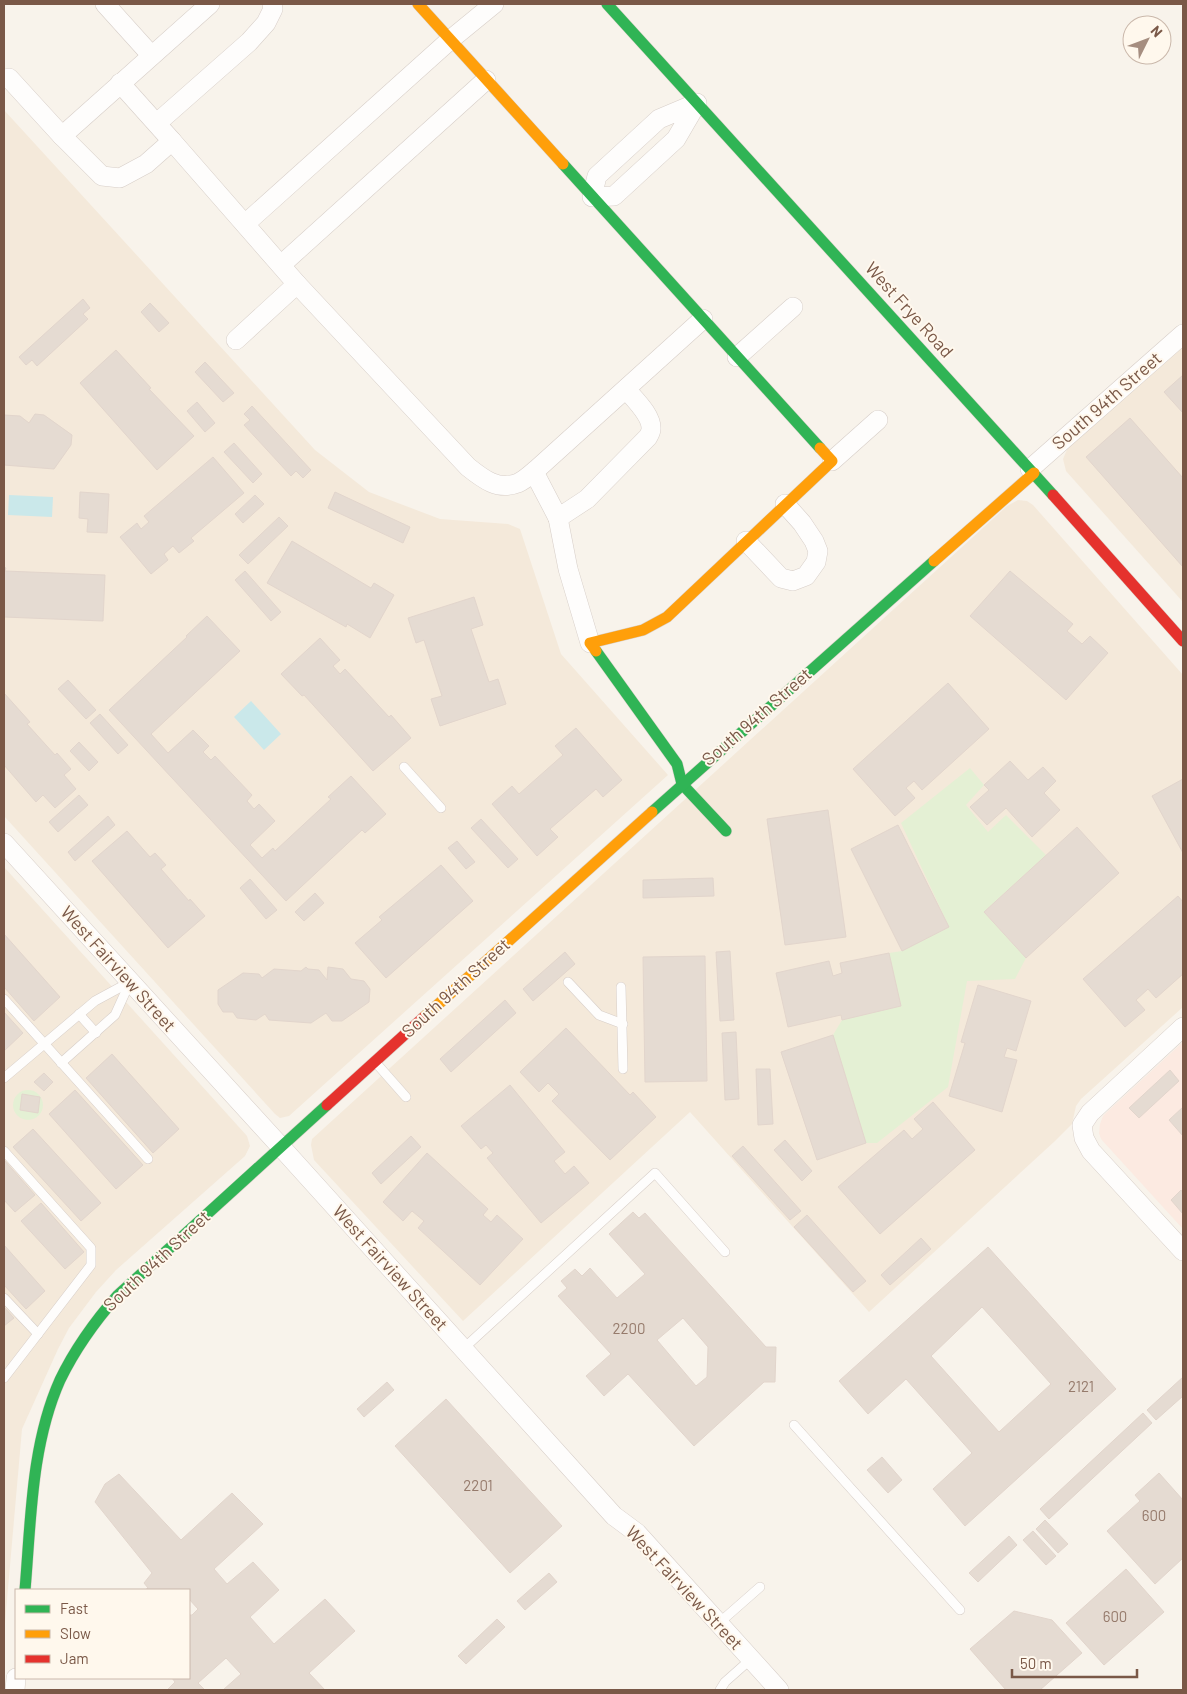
<svg xmlns="http://www.w3.org/2000/svg" width="1187" height="1694" viewBox="0 0 1187 1694" font-family="Barlow,sans-serif">
<style>
.residential{fill:#f4e9da}
.commercial{fill:#fceae1}
.green{fill:#e4f0d4}
.water{fill:#cae8ea}
.building{fill:#e5dbd2;stroke:#e2d5cc;fill-rule:evenodd}
.lines{fill:none;stroke-linecap:round;stroke-linejoin:round}
.lane-casing{stroke:#d7cec8;stroke-width:10}
.street-casing{stroke:#d7cec8;stroke-width:20}
.fast-casing{stroke:#d8cec7;stroke-width:12}
.slow-casing{stroke:#d8cec7;stroke-width:12}
.jam-casing{stroke:#d8cec7;stroke-width:12}
.lane{stroke:#fefdfc;stroke-width:9}
.street{stroke:#fefdfc;stroke-width:19}
.fast{stroke:#30b455;stroke-width:11}
.slow{stroke:#ff9f0a;stroke-width:11}
.jam{stroke:#e5322d;stroke-width:11}
.labels{text-anchor:middle;stroke-width:4;stroke-linejoin:round;paint-order:stroke}
.number-label{font-size:15px;fill:#967b6c}
.street-label{font-size:18px;fill:#7a5847;stroke:#fff8ed}
</style>
<rect width="100%" height="100%" fill="#f8f3eb"/>
<g class="residential">
<path d="M4 110 315 450 369 492 440 519 508 524 520 529 561 654 668 775 289 1116 280 1118 275 1114 4 816Z"/>
<path d="M1183 345V602L1066 471 1063 459 1069 445Z"/>
<path d="M1018 500 1027 501 1033 505 1183 675V1007L1081 1099 1076 1106 1072 1124 1055 1141 869 1312 690 1112 463 1321 314 1160 311 1145 312 1139 1007 506Z"/>
<path d="M4 867 247 1136 250 1146 245 1156 116 1270 96 1292 69 1328 58 1349 22 1429 4 1634Z"/>
</g>
<path class="commercial" d="M1183 1042V1229L1101 1139 1099 1133 1100 1124 1103 1116 1108 1111Z"/>
<g class="green">
<path d="M970 768 984 785 966 805 988 832 1006 815 1046 855 984 912 1026 958 1015 979 967 981 948 1087 877 1143H866L833 1035 842 1020 901 1006 889 953 902 951 949 927 901 823Z"/>
<circle cx="28" cy="1105" r="15"/>
</g>
<g class="water">
<path d="M9 495 53 497 52 517 8 515Z"/>
<path d="M251 701 281 734 264 750 234 717Z"/>
</g>
<g class="building">
<path d="M83 299 90 308 83 314 88 319 37 366 32 360 26 365 19 357Z"/>
<path d="M150 303 169 323 159 332 141 312Z"/>
<path d="M116 350 151 388 149 389 194 436 157 470 80 383Z"/>
<path d="M205 362 234 393 223 402 195 372Z"/>
<path d="M1183 375V413L1164 392Z"/>
<path d="M197 402 215 423 205 432 187 411Z"/>
<path d="M252 406 311 470 303 478 296 471 291 476 244 425 250 420 244 414Z"/>
<path d="M35 414 44 415 72 435 71 445 54 469 4 465V415L20 416 29 423Z"/>
<path d="M1130 418 1183 478V567L1086 457Z"/>
<path d="M234 443 262 474 253 483 224 452Z"/>
<path d="M213 457 244 493 191 538 194 541 179 553 173 546 164 554 168 560 151 574 120 537 137 523 141 529 149 522 144 516Z"/>
<path d="M80 492 109 494 107 533 87 532 88 519 79 518Z"/>
<path d="M335 492 410 527 403 543 328 508Z"/>
<path d="M255 495 264 504 243 523 235 514Z"/>
<path d="M279 517 288 526 248 564 239 555Z"/>
<path d="M292 541 371 588 374 583 394 595 370 638 347 624 346 627 267 583Z"/>
<path d="M4 567 6 568 5 571 105 575 103 621 4 617Z"/>
<path d="M245 571 281 612 271 621 235 580Z"/>
<path d="M1010 571 1073 624 1067 631 1082 644 1090 636 1108 653 1066 700 970 616Z"/>
<path d="M474 597 483 625 471 629 489 682 498 679 506 704 440 726 431 699 442 696 424 640 416 643 408 618Z"/>
<path d="M207 616 240 651 151 734 168 753 193 730 209 746 203 752 211 760 215 756 252 795 247 801 254 809 259 804 275 821 250 845 262 858 273 848 275 851 331 799 328 797 351 776 386 814 365 833 362 830 286 901 109 710 187 637 186 636Z"/>
<path d="M320 638 340 660 333 666 340 674 345 669 389 717 391 715 411 738 373 771 304 695 302 696 281 674Z"/>
<path d="M68 680 96 710 86 719 58 689Z"/>
<path d="M948 683 989 729 922 790 914 781 906 788 915 798 895 816 853 769Z"/>
<path d="M4 693 30 722 27 724 55 755 57 753 71 769 64 775 76 789 55 808 43 795 36 802 4 765Z"/>
<path d="M100 714 128 745 118 754 90 723Z"/>
<path d="M576 728 622 780 603 797 596 789 550 829 558 837 537 856 492 804 512 786 519 794 563 755 555 746Z"/>
<path d="M79 742 98 762 89 771 70 751Z"/>
<path d="M1010 761 1028 780 1043 767 1056 781 1044 793 1060 810 1032 837 1006 808 987 825 970 807 989 790 984 785Z"/>
<path d="M1183 779V853L1152 796Z"/>
<path d="M79 795 88 805 58 832 49 822Z"/>
<path d="M828 810 846 937 785 945 767 819Z"/>
<path d="M108 816 115 825 75 861 68 852Z"/>
<path d="M481 819 518 859 508 868 471 828Z"/>
<path d="M898 825 949 927 902 951 851 849Z"/>
<path d="M1077 827 1119 873 1026 958 984 912Z"/>
<path d="M127 831 150 857 155 853 166 865 161 869 189 901 190 899 205 916 168 948 92 861Z"/>
<path d="M457 841 475 862 466 869 448 848Z"/>
<path d="M441 865 473 901 386 978 355 943 382 920 379 917Z"/>
<path d="M713 878 714 896 643 898V880Z"/>
<path d="M250 879 277 910 266 919 240 888Z"/>
<path d="M315 893 324 903 304 921 295 912Z"/>
<path d="M1178 896 1183 902V974L1156 998 1148 989 1136 1000 1145 1010 1125 1027 1083 979Z"/>
<path d="M4 934 60 997 34 1021 4 987Z"/>
<path d="M730 951 734 1020 720 1021 716 952Z"/>
<path d="M565 952 575 964 533 1001 523 989Z"/>
<path d="M889 953 901 1006 842 1020 841 1015 788 1027 776 973 829 961 833 976 842 973 840 963Z"/>
<path d="M705 956 707 1081 645 1082 643 957Z"/>
<path d="M306 967 308 969 319 970 327 980 328 967 343 969 351 979 364 981 370 989 369 1002 342 1021H332L326 1013 311 1023 269 1020 265 1014 256 1020 237 1018 233 1012H223L218 1004V990L243 973 259 974 262 978 274 969 301 971Z"/>
<path d="M978 985 1031 1001 1016 1051 1007 1048 1004 1057 1017 1060 1002 1112 949 1096 965 1043 961 1042Z"/>
<path d="M505 1000 516 1013 451 1072 440 1059Z"/>
<path d="M4 1012 23 1033 4 1051Z"/>
<path d="M566 1028 630 1095 633 1092 656 1117 610 1160 552 1101 559 1094 548 1083 539 1092 520 1072Z"/>
<path d="M736 1032 739 1099 725 1100 722 1033Z"/>
<path d="M833 1035 866 1143 817 1160 781 1052Z"/>
<path d="M112 1054 179 1129 153 1153 86 1078Z"/>
<path d="M756 1069H770L773 1124 758 1125Z"/>
<path d="M1170 1070 1179 1081 1139 1118 1129 1108Z"/>
<path d="M44 1073 53 1082 44 1091 34 1082Z"/>
<path d="M510 1085 565 1152 554 1161 565 1174 574 1166 589 1183 541 1223 487 1158 493 1153 486 1145 481 1149 461 1126Z"/>
<path d="M75 1090 143 1165 116 1189 49 1114Z"/>
<path d="M22 1094 40 1097 38 1113 20 1110Z"/>
<path d="M933 1102 975 1150 880 1234 838 1187 904 1130 912 1139 923 1129 914 1119Z"/>
<path d="M1183 1107V1136L1169 1120Z"/>
<path d="M33 1129 101 1203 81 1221 13 1147Z"/>
<path d="M411 1136 421 1147 381 1184 372 1173Z"/>
<path d="M785 1140 812 1171 802 1181 774 1150Z"/>
<path d="M743 1146 801 1211 790 1220 732 1156Z"/>
<path d="M427 1153 488 1209 483 1215 491 1222 497 1215 523 1239 480 1285 418 1228 424 1221 412 1211 403 1221 383 1202Z"/>
<path d="M4 1160 35 1195 15 1212 4 1200Z"/>
<path d="M1181 1190 1183 1193V1214L1171 1200Z"/>
<path d="M41 1203 84 1252 65 1269 21 1221Z"/>
<path d="M633 1212 639 1218 645 1213 766 1347H776L775 1382H764L694 1446 628 1374 604 1396 586 1376 611 1354 558 1296 567 1288 561 1281 575 1269 582 1276 590 1268 617 1298 645 1274 609 1234ZM683 1318 708 1347 707 1377 696 1386 657 1340Z"/>
<path d="M807 1215 866 1281 853 1292 794 1227Z"/>
<path d="M921 1238 931 1249 890 1285 881 1275Z"/>
<path d="M4 1245 45 1291 26 1309 4 1285Z"/>
<path d="M988 1247 1116 1389 965 1526 933 1489 972 1453 906 1379 868 1414 839 1381ZM982 1307 1051 1384 999 1432 931 1356Z"/>
<path d="M4 1307 14 1318 4 1326Z"/>
<path d="M1183 1377V1396L1156 1420 1147 1410Z"/>
<path d="M387 1382 394 1390 364 1417 357 1409Z"/>
<path d="M446 1399 562 1526 510 1573 395 1446Z"/>
<path d="M1143 1413 1152 1423 1049 1519 1040 1509Z"/>
<path d="M882 1457 902 1480 888 1493 867 1470Z"/>
<path d="M1159 1473 1183 1500V1558L1155 1584 1107 1531 1140 1501 1135 1495Z"/>
<path d="M119 1474 181 1540 232 1493 263 1524 214 1569 227 1584 253 1562 279 1590 250 1617 274 1644 325 1599 355 1631 309 1673 325 1690H223L241 1674 226 1658 198 1683 205 1690H167L175 1682 172 1678H189V1615H192L198 1609 189 1599V1590H145L148 1588 144 1583 152 1573 95 1502 105 1484Z"/>
<path d="M1045 1520 1068 1544 1058 1553 1036 1529Z"/>
<path d="M1033 1531 1056 1556 1046 1565 1023 1540Z"/>
<path d="M1009 1536 1017 1545 978 1582 969 1573Z"/>
<path d="M1126 1569 1164 1612 1104 1665 1066 1623Z"/>
<path d="M549 1573 557 1582 525 1610 517 1601Z"/>
<path d="M1014 1611 1052 1620 1082 1653 1040 1690H1006L970 1649Z"/>
<path d="M497 1619 505 1627 466 1664 458 1656Z"/>
</g>
<g class="lines">
<defs>
<g id="lane">
<path d="M404 767 441 808"/>
<path d="M568 982 599 1015 623 1024"/>
<path d="M621 987 623 1069"/>
<path d="M4 999 148 1159"/>
<path d="M79 1014 96 1033"/>
<path d="M61 1063 115 1015 130 982"/>
<path d="M376 1063 406 1097"/>
<path d="M4 1078 95 1001 130 982"/>
<path d="M4 1151 91 1248V1265L4 1378"/>
<path d="M4 1298 38 1334"/>
<path d="M463 1349 655 1173 725 1252"/>
<path d="M794 1425 960 1610"/>
<path d="M719 1623 760 1587"/>
<path d="M720 1690 725 1682 751 1659"/>
</g>
<g id="street">
<path d="M105 4 151 55"/>
<path d="M9 78 62 136"/>
<path d="M120 83 172 141 146 164 120 178 102 176 62 136 210 4"/>
<path d="M697 103 676 139 614 196 592 197 597 176 659 119Z"/>
<path d="M157 123 249 42 266 23 273 9 272 4"/>
<path d="M172 141 297 284 468 467C483 479 498 491 518 483 525 480 531 474 537 469L703 319"/>
<path d="M245 224 450 40 494 4"/>
<path d="M281 265 486 80"/>
<path d="M236 340 297 284"/>
<path d="M737 357 793 307"/>
<path d="M832 461 878 420"/>
<path d="M1030 469 1183 334"/>
<path d="M534 472 558 518 587 499 648 437C649 435 651 432 651 429 652 415 634 399 626 389"/>
<path d="M558 518 568 569 590 643"/>
<path d="M746 541 781 578 793 581 806 576 816 562 818 551 814 541 802 523 785 504"/>
<path d="M4 843 281 1147 614 1516 637 1533 779 1690"/>
<path d="M1183 1027 1090 1113 1082 1125 1084 1138 1091 1151 1183 1251"/>
<path d="M15 1690 16 1678"/>
</g>
<g id="fast">
<path d="M607 4 1053 495"/>
<path d="M563 164 820 448"/>
<path d="M596 651 677 764 682 784 726 831"/>
<path d="M652 812 934 561"/>
<path d="M25 1590C31 1520 31 1445 60 1380 75 1349 95 1321 118 1295L327 1105"/>
</g>
<g id="slow">
<path d="M418 4 563 164"/>
<path d="M934 561 1034 473"/>
<path d="M596 651 590 643 643 630 667 617 832 461 820 448"/>
<path d="M423 1018 652 812"/>
</g>
<g id="jam">
<path d="M1053 495 1183 641"/>
<path d="M327 1105 423 1018"/>
</g>
</defs>
<use href="#lane" class="lane-casing"/>
<use href="#street" class="street-casing"/>
<use href="#fast" class="fast-casing"/>
<use href="#slow" class="slow-casing"/>
<use href="#jam" class="jam-casing"/>
<use href="#lane" class="lane"/>
<use href="#street" class="street"/>
<use href="#fast" class="fast"/>
<use href="#slow" class="slow"/>
<use href="#jam" class="jam"/>
</g>
<g class="labels">
<g class="number-label">
<text x="629" y="1334">2200</text>
<text x="1081" y="1392">2121</text>
<text x="478" y="1491">2201</text>
<text x="1154" y="1521">600</text>
<text x="1115" y="1622">600</text>
</g>
<g class="street-label">
<text transform="translate(909 310) rotate(48)" y="6">West Frye Road</text>
<text transform="translate(1107 401) rotate(-41)" y="6">South 94th Street</text>
<text transform="translate(757 717) rotate(-41)" y="6">South 94th Street</text>
<text transform="translate(118 969) rotate(48)" y="6">West Fairview Street</text>
<text transform="translate(456 988) rotate(-42)" y="6">South 94th Street</text>
<text transform="translate(157 1261) rotate(-43)" y="6">South 94th Street</text>
<text transform="translate(390 1268) rotate(48)" y="6">West Fairview Street</text>
<text transform="translate(684 1588) rotate(47)" y="6">West Fairview Street</text>
</g>
</g>
<rect width="1187" height="1694" fill="none" stroke="#7a5847" stroke-width="10"/>
<rect x="15" y="1589" width="175" height="90" fill="#fff8ed" stroke="#cab8ab"/>
<rect x="25" y="1605" width="25" height="8" fill="#30b455" stroke="#cab8ab"/>
<text x="60" y="1614" font-size="15" fill="#7a5847">Fast</text>
<rect x="25" y="1630" width="25" height="8" fill="#ff9f0a" stroke="#cab8ab"/>
<text x="60" y="1639" font-size="15" fill="#7a5847">Slow</text>
<rect x="25" y="1655" width="25" height="8" fill="#e5322d" stroke="#cab8ab"/>
<text x="60" y="1664" font-size="15" fill="#7a5847">Jam</text>
<g transform="translate(1147 40) rotate(48)"><circle r="24" fill="#fff8ed" stroke="#cab8ab"/>
<path d="M0-4L9 19L0 12L-9 19Z" fill="#a68e80"/>
<text y="-8" font-size="14" font-weight="bold" text-anchor="middle" fill="#7a5847">N</text>
</g>
<path d="M1012 1669v8h125v-8" fill="none" stroke="#7a5847" stroke-width="2.5"/>
<text x="1020" y="1669" font-size="15" fill="#7a5847" stroke="#fff8ed" stroke-width="4" paint-order="stroke">50 m</text>
</svg>
